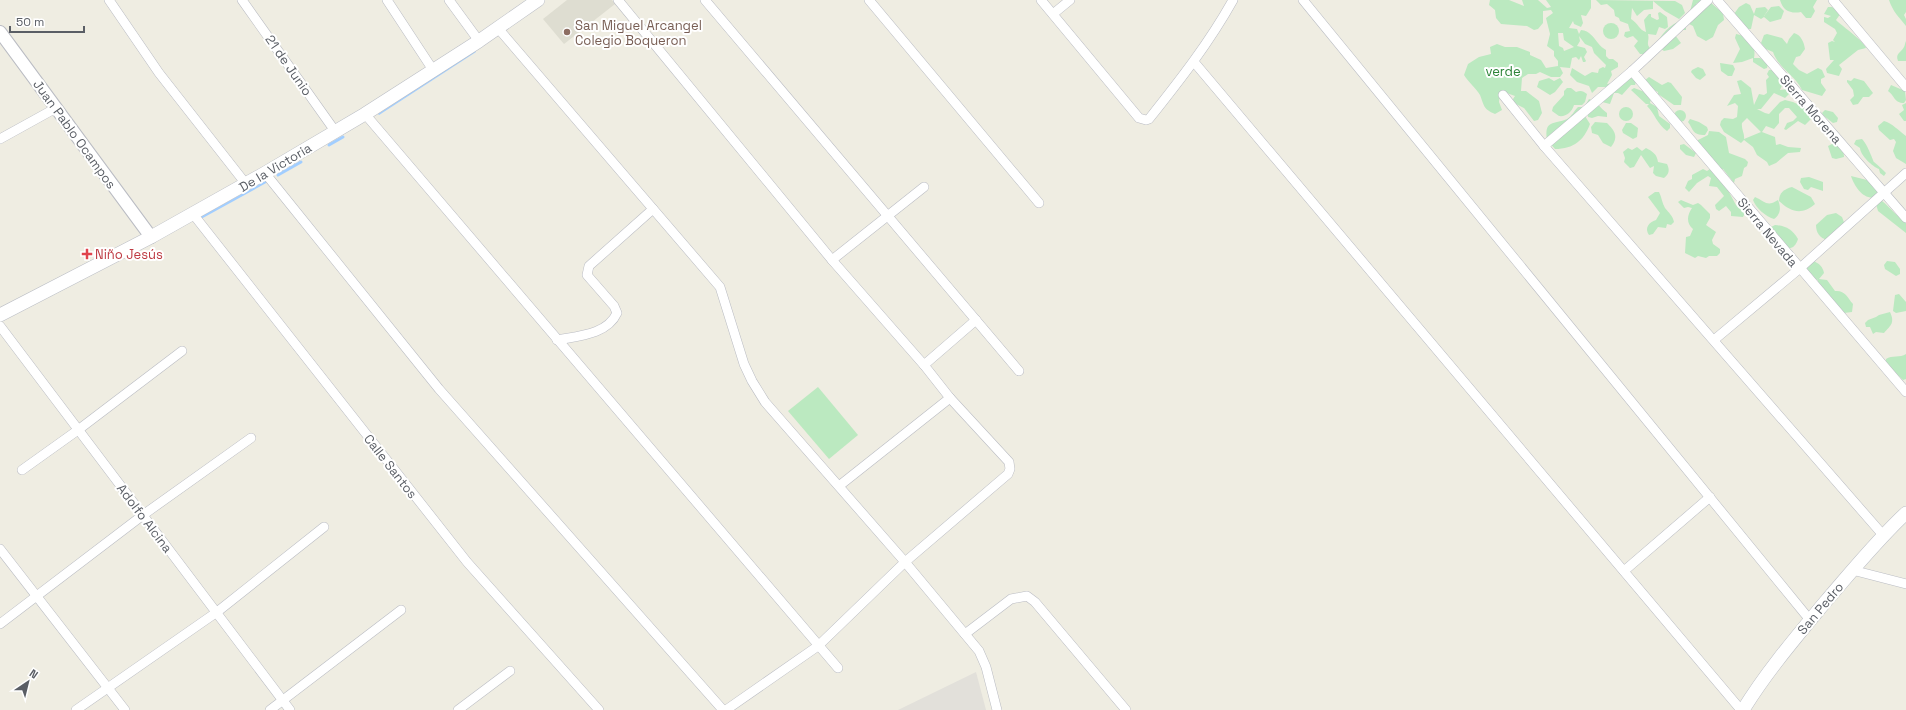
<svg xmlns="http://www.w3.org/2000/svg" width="1906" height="710" viewBox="0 0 1906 710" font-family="'Space Grotesk',sans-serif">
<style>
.industrial{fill:#e2e0da}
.education{fill:#deddd1}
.green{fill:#bbe9c0;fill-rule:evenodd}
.water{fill:#a2ceff}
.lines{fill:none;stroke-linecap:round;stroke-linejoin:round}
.stream{stroke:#a2ceff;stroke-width:3}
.minor-casing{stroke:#babcc3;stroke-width:10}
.tertiary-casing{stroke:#babcc3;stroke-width:14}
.secondary-casing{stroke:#bbbec5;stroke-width:14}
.minor{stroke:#fff;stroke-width:9}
.tertiary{stroke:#fff;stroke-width:12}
.secondary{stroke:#fff;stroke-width:13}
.education-dot{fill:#8d6e63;stroke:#fff;stroke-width:1.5}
.health-dot{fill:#e0444e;stroke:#fff;stroke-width:1.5}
.labels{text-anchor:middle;stroke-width:4;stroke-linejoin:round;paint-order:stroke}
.education-label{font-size:13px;fill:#785e54;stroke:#fff;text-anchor:start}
.street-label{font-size:13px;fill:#5a5e65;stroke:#fff}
.park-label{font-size:13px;fill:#2b8337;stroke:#fff}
.health-label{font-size:13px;fill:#be3a42;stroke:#fff;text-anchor:start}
</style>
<rect width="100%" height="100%" fill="#efede2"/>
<path class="industrial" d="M976 672 986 710H898Z"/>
<path class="education" d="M567 0H612L615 4 564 44 543 19Z"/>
<g class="green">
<path d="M1490 0H1509L1524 6 1522 0H1538L1547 8 1551 7 1546 0H1591V8L1586 16 1581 15 1583 23 1581 27 1574 24 1573 21 1569 28 1577 29 1579 34 1581 30C1590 31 1593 37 1598 43 1600 46 1603 48 1606 50V56L1609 59H1613L1618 63V67L1611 71 1612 75 1607 84 1613 83 1615 79 1629 73 1636 82 1635 85H1631L1622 95 1618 93H1614L1610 104 1598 101 1596 98 1598 94 1606 91 1605 87H1598L1592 93 1589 86 1577 82 1570 75 1572 68 1585 76 1592 72 1598 73 1599 69 1603 67 1605 68 1606 65 1594 53 1592 47 1585 44 1579 36 1580 41 1577 46 1585 48 1587 52 1584 57 1586 61 1585 62H1583L1581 56 1579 60 1576 57 1572 58 1570 68 1560 67 1563 73 1560 77H1551L1540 72 1536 74H1528L1522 78 1521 91H1526L1539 101 1542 113 1538 120 1534 121 1524 108 1514 103 1513 99 1515 96 1504 92 1500 93 1499 102 1502 110 1495 114C1483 109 1484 105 1480 95 1476 88 1468 82 1464 75L1468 64 1479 57 1491 54 1490 47 1497 44 1505 47H1517L1530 52V55L1541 60 1546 68 1558 66V61L1554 56V51L1547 46 1550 34 1546 18 1553 13 1551 10 1543 11V23L1538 29 1534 30 1527 26 1501 24 1496 18 1495 10 1489 5ZM1558 33H1563L1564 40 1574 47 1564 51 1563 48 1559 46Z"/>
<path d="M1596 0 1675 1 1682 5 1685 13 1679 19 1665 11 1653 1V9L1644 10 1637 16 1632 8 1631 19C1638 23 1639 30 1646 32L1644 20 1649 14H1651V17L1657 20 1659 19 1658 13 1660 12 1667 17 1668 27 1665 29 1659 27 1656 35 1648 34C1650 41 1645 44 1651 49L1645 54H1640L1634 46 1638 41 1633 36 1627 38 1624 36 1625 32 1630 31 1628 24 1620 21 1619 18 1615 16 1614 10 1607 4 1601 5Z"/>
<path d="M1693 0H1702L1696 4 1699 5 1711 3 1723 13 1724 20 1718 25 1713 37 1706 41 1697 36 1693 26 1687 23Z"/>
<path d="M1780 0H1817L1813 7 1815 11 1811 18H1806L1801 12C1791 14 1783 11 1780 0Z"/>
<path d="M1889 0H1906V12L1904 15 1906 19V26C1899 17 1893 12 1889 0Z"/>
<path d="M1746 3 1750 5 1754 14 1756 8 1765 7 1768 10 1764 16 1771 7 1779 6 1784 11 1781 19 1770 22 1764 17 1761 19 1754 15 1751 29H1747L1734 14 1739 7Z"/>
<path d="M1828 7H1832L1841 13 1836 20C1843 27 1864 41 1866 48L1858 50 1839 65 1842 69 1839 76 1827 73 1826 69 1834 60H1830L1828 43 1832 41 1835 42 1833 40 1837 33 1835 29 1824 22V17L1828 18 1831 16 1824 14Z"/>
<path d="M1678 22 1686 28V30H1680L1675 35 1681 43 1673 49 1664 51 1657 46C1658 37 1670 25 1678 22Z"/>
<circle cx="1611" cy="31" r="8"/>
<path d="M1794 33C1801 35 1804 42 1805 49L1800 56 1796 57 1793 64 1799 70 1807 74 1818 68 1822 70 1825 77 1821 79V83L1826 90 1822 96 1802 90C1795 75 1779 69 1773 52L1766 49 1761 43 1764 35 1767 34 1782 38 1787 44 1789 39Z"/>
<path d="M1736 34C1748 36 1757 46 1754 58H1760L1768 64 1767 68 1764 69 1753 62V58L1742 62 1733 63 1740 49 1735 38Z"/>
<path d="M1906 41V61H1898C1895 53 1901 53 1904 47 1905 45 1905 43 1906 41Z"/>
<path d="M1720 63 1733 65 1735 69 1732 76H1728L1721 71Z"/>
<path d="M1698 67 1703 69 1706 75 1700 80 1696 78 1691 72 1692 70Z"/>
<path d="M1769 70H1774L1783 83 1780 90 1788 89 1791 92 1785 98 1774 93 1761 109H1757L1765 113 1769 114 1780 102 1785 100 1793 102 1808 109 1811 119 1805 125 1798 121 1786 130 1784 129 1787 123 1793 121 1797 117 1789 108H1785L1779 114V123L1774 129 1766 126 1762 132 1775 137 1776 145 1780 144 1788 147 1801 148 1800 152 1788 153 1776 163 1769 166 1767 162 1757 155 1753 147 1744 140 1741 143 1724 132 1720 125 1721 121 1724 118 1733 119 1737 117 1738 106 1735 103 1727 106 1734 95 1741 94 1737 81 1741 80 1751 88 1754 105 1759 94 1764 95 1767 93 1766 80 1769 77 1767 74ZM1747 118 1761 132 1744 139C1745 134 1741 129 1742 123Z"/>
<path d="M1649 77 1662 85 1668 82 1671 83 1682 97 1681 105H1674L1658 94V92L1651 89 1644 81Z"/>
<path d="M1549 78 1554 81 1560 78 1563 82 1555 92 1550 95 1537 87 1539 81Z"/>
<path d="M1854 78 1864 81 1873 93 1869 97H1863L1858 104 1853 105 1850 100 1854 96 1853 90 1847 82V80L1851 81Z"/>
<path d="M1891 85 1905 91 1906 100 1904 103C1894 103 1895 96 1888 91Z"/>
<path d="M1567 88H1571L1576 92C1581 90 1583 91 1587 94L1585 102 1582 105H1574C1572 112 1566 117 1559 116L1552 111 1553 107 1564 95V91Z"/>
<path d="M1634 88 1645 92 1651 99 1650 103 1657 107 1659 116 1670 124V128L1667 131C1657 124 1655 114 1647 106L1649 104H1646L1631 90Z"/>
<path d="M1589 99C1598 102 1600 108 1607 113V117L1598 116 1592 118 1588 117V107L1586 104Z"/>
<path d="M1906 103V121H1904L1899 114 1904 110 1902 105Z"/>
<path d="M1578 107H1584L1585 116 1590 124C1584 140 1574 149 1555 149L1547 140C1544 119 1554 125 1567 119 1571 117 1575 110 1578 107Z"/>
<circle cx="1626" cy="114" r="7"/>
<circle cx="1680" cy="116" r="6"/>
<path d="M1825 110 1833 112 1838 118 1837 122 1833 123 1824 116 1822 113Z"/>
<path d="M1690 119 1699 122 1707 127 1708 130 1705 135C1692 135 1694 130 1688 122Z"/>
<path d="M1884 121C1892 123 1899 131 1906 136V164L1896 158 1893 151 1896 142 1894 139 1890 140 1879 130 1878 126Z"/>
<path d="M1595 122 1607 123C1615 131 1619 137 1611 147L1603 143 1598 135 1592 133 1591 127Z"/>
<path d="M1626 123H1631L1638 128 1637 137 1633 139 1623 133 1622 130Z"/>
<path d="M1709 131 1719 132 1726 137 1729 153 1745 159 1748 162 1747 166 1744 168 1742 176 1735 179 1734 183 1723 169 1719 170 1698 144V140L1708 135Z"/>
<path d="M1856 140 1862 139C1868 145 1873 161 1874 162 1878 165 1882 169 1886 173L1884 176 1880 173 1879 169C1873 167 1860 155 1860 148L1854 144Z"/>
<path d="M1684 144 1696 153 1694 157 1686 155 1680 149V145Z"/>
<path d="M1832 144C1839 145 1844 149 1844 157L1836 159 1832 158 1828 146Z"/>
<path d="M1637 147 1642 151 1646 148C1652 151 1657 154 1658 162L1667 164C1670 170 1669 174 1664 178L1656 176 1653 173 1654 166 1650 168 1641 155 1634 167 1630 168 1624 162 1625 158 1623 152 1628 148 1632 150Z"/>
<path d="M1703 169 1707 171 1710 169 1724 183 1736 205 1743 209 1745 213 1743 217 1731 216V212L1726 206 1719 211 1716 209 1715 205 1724 196 1717 187 1709 186 1711 178 1708 176 1697 183 1689 192 1685 188 1688 181 1692 179V175Z"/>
<path d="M1851 176 1867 180 1880 190 1876 197C1864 201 1854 186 1851 176Z"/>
<path d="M1809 177 1823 182V191L1811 187 1808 190 1804 189 1800 182 1801 178Z"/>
<path d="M1792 187 1811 197 1815 204C1802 215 1792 213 1779 201 1779 193 1784 189 1792 187Z"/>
<path d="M1655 192H1659C1662 198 1662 203 1665 208 1669 213 1673 216 1674 222L1671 225 1667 224 1666 228 1658 227 1653 234 1649 235C1644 228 1649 222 1656 220L1660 213 1648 197Z"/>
<path d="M1755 197C1766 202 1767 207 1778 200 1781 207 1781 214 1774 219 1765 216 1756 208 1753 200Z"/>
<path d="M1681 200 1693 205 1698 203 1701 205 1710 214V218L1706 225 1716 232 1712 240 1713 244 1720 249V253L1717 256H1709L1706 258 1698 256 1695 258 1685 253 1686 237 1690 236 1693 229C1686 223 1687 215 1692 208L1688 207 1684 208 1678 202Z"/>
<path d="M1878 201H1882C1890 207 1899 219 1906 222V233L1878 211 1876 204Z"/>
<path d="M1836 213 1842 217 1845 225 1827 240C1820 238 1816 233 1816 225L1827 215Z"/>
<path d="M1775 225C1786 226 1792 229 1798 239 1796 245 1793 249 1787 248L1771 227Z"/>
<path d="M1813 261C1819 263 1823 267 1824 273L1819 279 1827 280 1835 291C1845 290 1847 297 1853 304L1852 312 1844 313 1816 283 1818 280 1810 278 1804 264Z"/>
<path d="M1887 261 1895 262 1900 269V274L1896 276 1885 269 1884 265Z"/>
<path d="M1899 294 1906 302V311L1896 313 1893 311 1895 295Z"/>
<path d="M1890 312C1895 323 1891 325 1884 333L1876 332 1873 334 1870 327H1866L1865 323 1868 320 1876 317 1879 315Z"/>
<path d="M1906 354V379L1903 380 1886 364V359C1892 355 1900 358 1906 354Z"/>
<path d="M818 387 858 435 829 459 788 411Z"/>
</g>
<g class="water">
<path d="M475 50 476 52 379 115 378 114Z"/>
<path d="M267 180 268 182 201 219 200 217Z"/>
</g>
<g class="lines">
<g class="stream">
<path d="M329 145 343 137"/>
<path d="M278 175 301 162"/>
</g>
<defs>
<g id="minor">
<path d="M109 0 159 73 246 184"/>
<path d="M242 0 335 131"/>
<path d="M387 0 433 70"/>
<path d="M449 0 479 41"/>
<path d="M618 0 832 260 924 365 950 398 1009 462 1010 469 1008 474 905 562 818 646 726 710"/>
<path d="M705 0 1019 371"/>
<path d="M869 0 1039 203"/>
<path d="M1041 0 1139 118 1146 120 1149 119C1180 80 1209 43 1233 0"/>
<path d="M1303 0 1810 620"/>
<path d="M1717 0 1906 218"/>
<path d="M1833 0 1906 87"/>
<path d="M1053 14 1070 0"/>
<path d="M497 27 720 287 744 364 752 381 765 402 905 562 979 651 986 667 997 710"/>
<path d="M1194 62 1741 710"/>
<path d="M1632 71 1906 392"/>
<path d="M1503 95 1544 146 1883 535"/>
<path d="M365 114 838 668"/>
<path d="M0 139 56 108"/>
<path d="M1544 146 1632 71 1708 0"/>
<path d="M265 173 439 389 723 710"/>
<path d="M193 214 467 562 599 710"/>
<path d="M832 260 924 187"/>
<path d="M0 326 290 710"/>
<path d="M557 340C577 336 607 335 617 313L614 306 587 275 589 266 653 209"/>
<path d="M1714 340 1799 269 1906 173"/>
<path d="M924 365 976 320"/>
<path d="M22 470 78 430 182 351"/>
<path d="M839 486 950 398"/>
<path d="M0 549 125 710"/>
<path d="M1852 570 1906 584"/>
<path d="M1624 571 1710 497"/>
<path d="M0 624 143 515 251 438"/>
<path d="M965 634 1011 599 1027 596 1035 602 1126 710"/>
<path d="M76 710 217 612 324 527"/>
<path d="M270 710 401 610"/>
<path d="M458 710 510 671"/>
</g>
<path id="tertiary" d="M0 32 151 237"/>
<g id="secondary">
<path d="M0 315 151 237 265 173 365 114 479 41 538 0"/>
<path d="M1743 710C1767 671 1797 636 1826 601 1852 571 1877 540 1906 513"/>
</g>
</defs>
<use href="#minor" class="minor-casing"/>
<use href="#tertiary" class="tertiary-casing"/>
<use href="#secondary" class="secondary-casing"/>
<use href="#minor" class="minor"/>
<use href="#tertiary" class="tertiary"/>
<use href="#secondary" class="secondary"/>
</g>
<circle class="education-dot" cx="567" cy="32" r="4"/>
<path class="health-dot" d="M85 248h4v4h4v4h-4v4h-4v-4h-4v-4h4z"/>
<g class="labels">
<g class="education-label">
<text x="575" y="30">San Miguel Arcangel<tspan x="575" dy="15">Colegio Boqueron</tspan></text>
</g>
<g class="street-label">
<text transform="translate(289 65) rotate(55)" y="5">21 de Junio</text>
<text transform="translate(1811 109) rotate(49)" y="5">Sierra Morena</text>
<text transform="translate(75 134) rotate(54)" y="5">Juan Pablo Ocampos</text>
<text transform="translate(275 167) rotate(-31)" y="5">De la Victoria</text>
<text transform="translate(1768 232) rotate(50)" y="5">Sierra Nevada</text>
<text transform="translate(391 466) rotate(52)" y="5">Calle Santos</text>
<text transform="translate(145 518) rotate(53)" y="5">Adolfo Alcina</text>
<text transform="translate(1820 608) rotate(-50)" y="5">San Pedro</text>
</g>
<g class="park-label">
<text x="1503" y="76">verde</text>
</g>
<g class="health-label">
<text x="95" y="259">Niño Jesús</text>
</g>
</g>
<g transform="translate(28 682) rotate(35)" stroke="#ffffff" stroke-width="3" paint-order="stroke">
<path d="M0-3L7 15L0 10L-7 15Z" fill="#5a5e65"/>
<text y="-6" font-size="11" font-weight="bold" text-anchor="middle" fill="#5a5e65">N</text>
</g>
<path d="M10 26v6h74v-6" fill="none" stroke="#5a5e65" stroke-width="2"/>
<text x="16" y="26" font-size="12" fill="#5a5e65" stroke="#ffffff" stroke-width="3" paint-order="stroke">50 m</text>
</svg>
